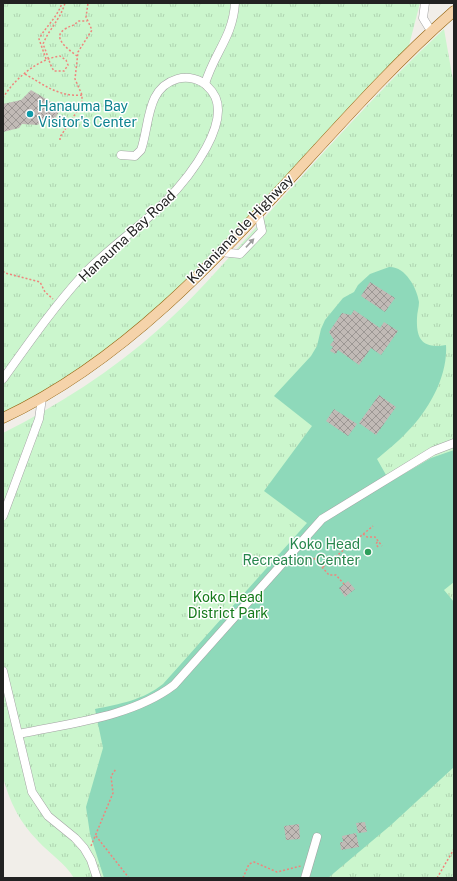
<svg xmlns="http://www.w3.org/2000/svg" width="457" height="881" viewBox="0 0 457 881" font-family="'Public Sans',sans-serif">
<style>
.park{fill:url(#park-tufts)}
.pitch{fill:#8ed9ba}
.building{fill:url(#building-cross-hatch)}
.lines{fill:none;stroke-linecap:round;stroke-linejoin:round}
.minor-casing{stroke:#a3a3a3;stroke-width:9}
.major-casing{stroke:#93630d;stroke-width:11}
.path{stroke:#ef857c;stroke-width:1.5;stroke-dasharray:2 2;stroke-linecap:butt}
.minor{stroke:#fff;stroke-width:8}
.major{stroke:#f5d3aa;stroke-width:10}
.oneway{fill:#9c9c9c}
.culture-dot{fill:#0f9aa8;stroke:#fff;stroke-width:1.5}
.leisure-dot{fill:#2e9e5b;stroke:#fff;stroke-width:1.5}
.labels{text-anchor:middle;stroke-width:3;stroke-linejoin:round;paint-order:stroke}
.culture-label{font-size:14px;fill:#0d838f;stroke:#fff;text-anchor:start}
.street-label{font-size:14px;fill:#222;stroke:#fff}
.leisure-label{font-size:14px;fill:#27864d;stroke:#fff;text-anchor:end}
.park-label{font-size:14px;fill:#157a1b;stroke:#fff}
</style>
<defs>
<pattern id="park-tufts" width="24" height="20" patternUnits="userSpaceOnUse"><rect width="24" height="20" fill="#cbf6cd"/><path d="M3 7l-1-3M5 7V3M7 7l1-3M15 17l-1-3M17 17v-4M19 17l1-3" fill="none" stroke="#aed3b0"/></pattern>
<pattern id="building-cross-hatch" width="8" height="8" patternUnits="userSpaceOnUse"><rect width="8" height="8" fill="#c1bab6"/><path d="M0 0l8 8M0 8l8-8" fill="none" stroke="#9c9794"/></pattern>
</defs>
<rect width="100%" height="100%" fill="#f1eee9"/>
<g class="park">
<path d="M3 3H420L407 53 256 214 126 341 3 418Z"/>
<path d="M444 29 454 86V878H74C64 862 50 854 38 841 20 823 9 801 3 777V433C59 405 112 371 159 329 194 298 225 262 257 226 318 159 377 91 444 29Z"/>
</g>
<path class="pitch" d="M389 267C405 266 417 288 419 302 419 307 417 313 417 318 416 340 423 349 446 345 448 376 429 410 407 432 398 442 387 450 377 459L390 482 431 458 454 450V582L444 590 454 602V767L391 825 328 878H104L90 834 86 807 103 748 95 709C120 704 143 700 163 684L307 523 264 491 312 426 274 396 311 356 317 346 321 329 325 320 343 298 354 292 358 285 370 274Z"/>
<g class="building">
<path d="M31 90 61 108 52 124 41 120 38 125 22 124 19 128 3 132V104L21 100Z"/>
<path d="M370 282 395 298 385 312 361 296Z"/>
<path d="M354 310 380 328 384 322 398 331 381 355 371 348 359 365 338 350 336 354 330 351 333 347 330 345 334 340 329 332 342 313 351 315Z"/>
<path d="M379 395 396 407 376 435 359 423Z"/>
<path d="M334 409 357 424 348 436 326 421Z"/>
<path d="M348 581 355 589 345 597 339 588Z"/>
<path d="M365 822 367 832 358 833 356 823Z"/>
<path d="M299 824 300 839 286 840 284 826Z"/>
<path d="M356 833 359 847 341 850 340 842H343L342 836Z"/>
</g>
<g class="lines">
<defs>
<g id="minor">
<path d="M425 3 423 18 431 31"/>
<path d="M205 84C214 53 233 37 235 3"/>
<path d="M220 252 240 254 262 231 258 212"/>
<path d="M3 379C28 344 53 308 82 276 107 249 138 229 164 203 186 181 240 116 208 87 201 79 188 76 177 79 146 88 150 124 141 150L135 156 121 155"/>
<path d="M3 516 39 419 42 398"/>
<path d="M3 671 32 792 48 816 75 838 84 848 91 860 97 878"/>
<path d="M19 734C70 723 132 717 174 685L322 519 433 451 454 443"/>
<path d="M305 878 317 837"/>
</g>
<path id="major" d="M3 418C188 331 303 143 454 11"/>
</defs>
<use href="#minor" class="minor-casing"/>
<use href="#major" class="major-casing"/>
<g class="path">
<path d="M77 56C71 51 50 38 65 29 71 25 73 27 78 21H87"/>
<path d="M46 59 39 39C46 26 57 18 62 3"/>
<path d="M25 74C44 85 59 97 82 95"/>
<path d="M3 98C14 79 38 59 60 56L66 60 68 65 64 71H54C49 63 47 53 43 44 49 29 60 20 65 3"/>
<path d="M60 140V137L82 104V95L75 79 78 52 92 30 86 17 88 3"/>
<path d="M3 271 5 273 40 282 45 292 53 299"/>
<path d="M363 534 367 537H375L382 546"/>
<path d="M378 547 376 544 378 541"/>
<path d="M314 558 329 575H336L344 584"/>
<path d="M323 567 373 526"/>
<path d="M96 836 129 878"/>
<path d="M91 846 113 793 111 776 116 769"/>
<path d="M243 878 249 864 254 862 277 872 301 866"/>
<path d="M437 878 454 849"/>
</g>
<use href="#minor" class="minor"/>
<use href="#major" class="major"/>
</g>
<defs><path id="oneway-solid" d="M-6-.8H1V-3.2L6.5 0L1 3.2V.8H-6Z"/></defs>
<use class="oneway" href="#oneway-solid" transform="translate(250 243) rotate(-47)"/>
<circle class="culture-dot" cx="30" cy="114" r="4"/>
<circle class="leisure-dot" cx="368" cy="552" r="4"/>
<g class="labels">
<g class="culture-label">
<text x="38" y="111">Hanauma Bay<tspan x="38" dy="16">Visitor's Center</tspan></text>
</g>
<g class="street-label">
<text transform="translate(240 229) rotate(-46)" y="5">Kalaniana’ole Highway</text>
<text transform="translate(127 236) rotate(-43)" y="5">Hanauma Bay Road</text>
</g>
<g class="leisure-label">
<text x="360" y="549">Koko Head<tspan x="360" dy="16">Recreation Center</tspan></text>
</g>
<g class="park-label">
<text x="228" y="602">Koko Head<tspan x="228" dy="16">District Park</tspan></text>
</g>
</g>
<rect width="457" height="881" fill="none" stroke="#222222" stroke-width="8"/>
</svg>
